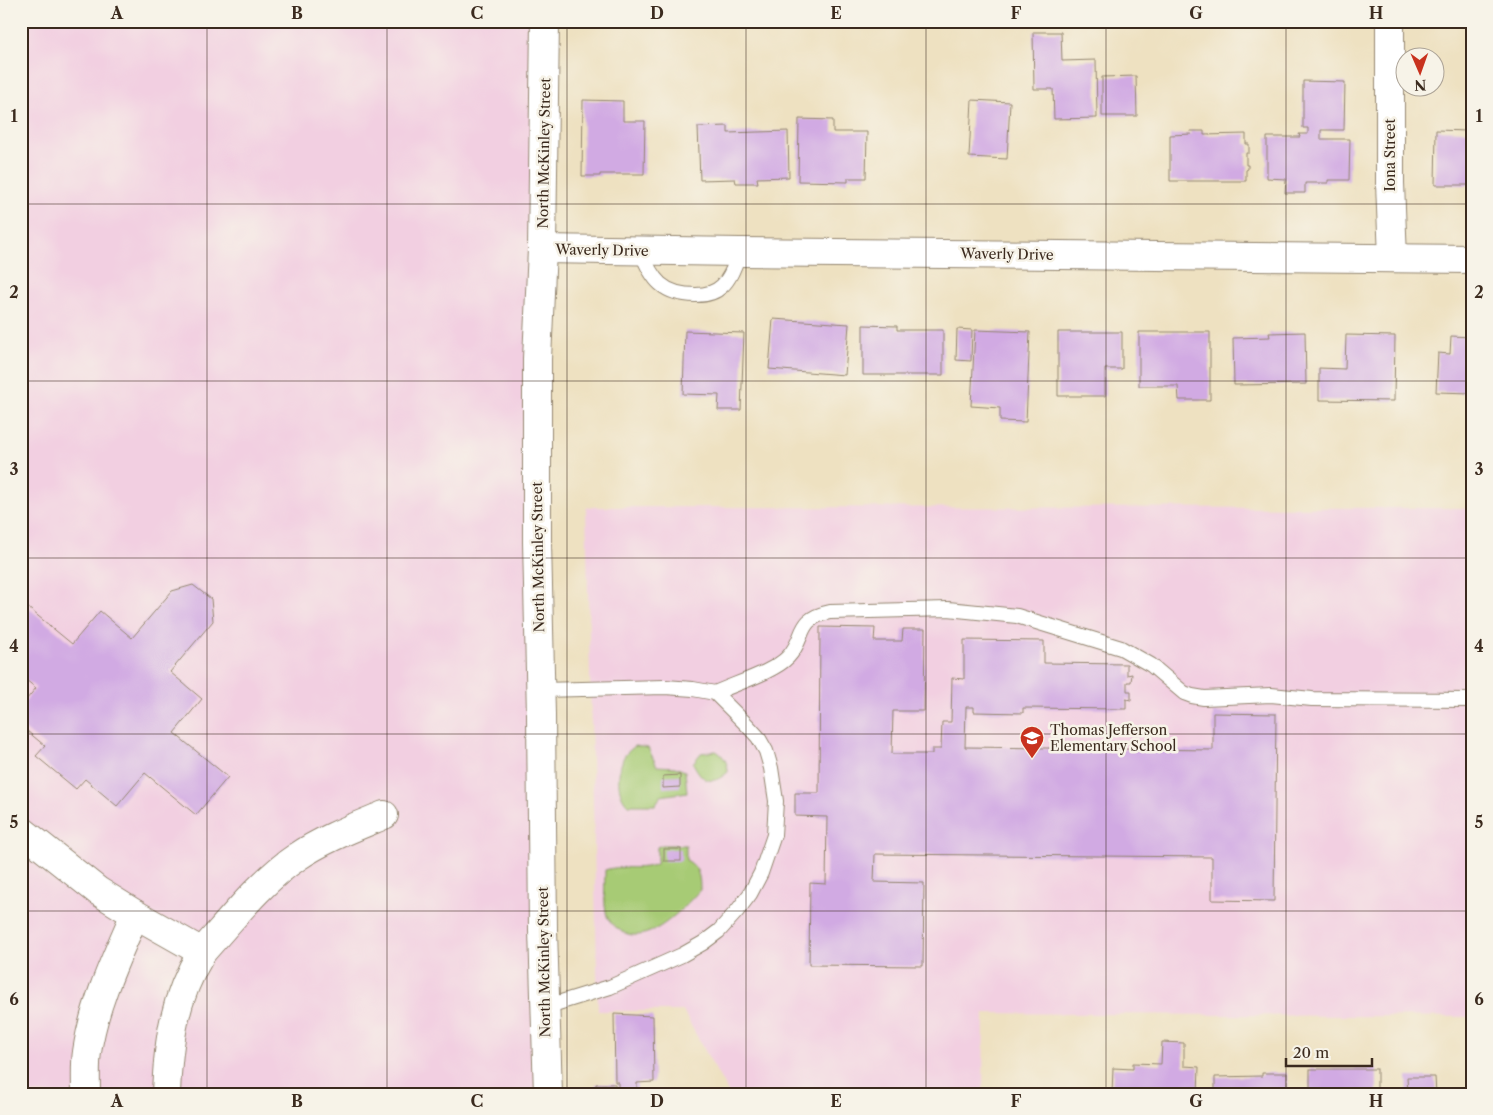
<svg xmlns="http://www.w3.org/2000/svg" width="1493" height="1115" viewBox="0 0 1493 1115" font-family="'Libre Caslon Text',serif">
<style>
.built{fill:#f2cfe1}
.green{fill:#a7cb74;stroke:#717a49}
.building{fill:#d1aae3}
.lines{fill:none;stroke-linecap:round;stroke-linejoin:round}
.lane-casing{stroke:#948670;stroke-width:16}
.street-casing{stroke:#948670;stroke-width:30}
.lane{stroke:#fff;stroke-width:14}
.street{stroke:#fff;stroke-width:28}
.grid{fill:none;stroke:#3b2a1e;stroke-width:1;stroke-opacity:0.55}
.labels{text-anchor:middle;stroke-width:5;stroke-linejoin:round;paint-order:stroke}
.street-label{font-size:14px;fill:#3b2a1e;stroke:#f7f3e8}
.poi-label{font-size:14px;fill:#3b2a1e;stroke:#f7f3e8;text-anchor:start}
.neatline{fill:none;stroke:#3b2a1e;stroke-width:2}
.grid-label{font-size:16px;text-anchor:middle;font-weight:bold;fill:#3b2a1e}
</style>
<rect width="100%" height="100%" fill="#f7f3e8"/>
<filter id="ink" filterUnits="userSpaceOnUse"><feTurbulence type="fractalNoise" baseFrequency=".02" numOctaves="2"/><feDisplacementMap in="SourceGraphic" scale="10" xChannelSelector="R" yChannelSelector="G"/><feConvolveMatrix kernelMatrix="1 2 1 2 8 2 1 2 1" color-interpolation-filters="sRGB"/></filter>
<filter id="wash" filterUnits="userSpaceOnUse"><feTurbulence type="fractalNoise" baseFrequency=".0096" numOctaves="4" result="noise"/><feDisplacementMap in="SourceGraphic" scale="20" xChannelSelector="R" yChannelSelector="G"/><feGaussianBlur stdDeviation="1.12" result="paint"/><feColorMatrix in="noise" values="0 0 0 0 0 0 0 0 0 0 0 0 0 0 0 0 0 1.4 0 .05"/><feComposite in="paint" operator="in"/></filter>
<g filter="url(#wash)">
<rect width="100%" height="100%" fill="#eee1c1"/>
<g class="built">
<path d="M21 21H545L548 1094H21Z"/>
<path d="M586 507 1472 508V1017L984 1013 983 1094H729L683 1011H598Z"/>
</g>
<g class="green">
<path d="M635 746 648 748 657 766 675 767 685 771 687 792 661 796 655 805H628C617 795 617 775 622 762 623 755 630 750 635 746Z"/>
<path d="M716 751C724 755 728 764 728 772 711 787 702 781 693 763L701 753Z"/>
<path d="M662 845H686V860C699 866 700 878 700 890 682 909 645 952 617 928 613 925 609 921 607 916 603 902 605 885 605 870 621 864 645 872 657 863V847Z"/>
</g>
<g id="blocks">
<g class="building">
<path d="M1033 32H1061L1062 61 1096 60 1097 118 1054 119 1053 89H1034Z"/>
<path d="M1136 76 1137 116H1102V77Z"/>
<path d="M1303 81 1345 82 1344 130H1321V139H1350L1349 180H1328V183H1305V193H1285L1286 179 1267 178V137H1300L1299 134H1308V128H1303Z"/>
<path d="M583 100 623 101V121H645L644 174H600V176H582Z"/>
<path d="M972 100 1010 102 1007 159 969 157Z"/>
<path d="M1468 116 1472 117V185H1435L1436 130 1468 131Z"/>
<path d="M799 119 833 120V132H867L866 178H848V182L798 181Z"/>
<path d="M728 126V133L788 131 789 177 757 178 758 183H736L735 179 700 180 698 127Z"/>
<path d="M1190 131H1204V135L1246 134V144H1249V153H1246V165H1248V169L1246 170V181H1170V135L1191 134Z"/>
<path d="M773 319 849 324 845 375 769 369Z"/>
<path d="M863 325 897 326V330H943V375H863Z"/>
<path d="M957 329 972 330 971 361 956 360Z"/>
<path d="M975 330 1030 332 1026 422 1000 421V408L971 406Z"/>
<path d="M685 331 744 333 741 410H718L719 395 683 394Z"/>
<path d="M1058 332H1122V369H1105V396H1058Z"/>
<path d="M1139 332H1210V400H1179L1178 386H1139Z"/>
<path d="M1305 332 1306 384 1234 385 1233 338 1270 337 1269 333Z"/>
<path d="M1346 335 1395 336 1394 401 1319 400V368L1345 369Z"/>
<path d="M1451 336 1472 337V393L1436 392 1438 353 1450 354Z"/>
<path d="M193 585 211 599 213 621 170 672 202 699 174 733 228 777 196 815 145 773 117 806 85 779 76 789 36 756 45 746 21 726V706L36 688 21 676V602L72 644 100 611 132 638 172 591Z"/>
<path d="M820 627 875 628 874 641H902L903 629H925L924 711H893L892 754H932V749H941L942 722H951L952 678 964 679V640L1044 641V663L1127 664V675L1132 674 1131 682H1127V691H1131V700L1126 699V709L1023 708V713L974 712V707H966L965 747 1213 750V713L1276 714 1274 901 1212 900V857L875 854 874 882 924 883 923 966 809 965 810 883 826 884 827 817 795 816V793H819Z"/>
<path d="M680 775V787L663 788V776Z"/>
<rect x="664" y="849" width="17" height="12"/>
<path d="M614 1014 653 1016 654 1082 637 1083V1093H618V1082H615Z"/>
<path d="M1162 1042 1184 1043V1066L1199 1067 1198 1094H1112L1113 1068 1133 1069V1063L1161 1064Z"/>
<rect x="1310" y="1069" width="67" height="25"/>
<path d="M1262 1073H1287V1094H1215V1077L1262 1076Z"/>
<path d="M1407 1077H1435L1436 1094H1408Z"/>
<path d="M596 1084H615L616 1094H596Z"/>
</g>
</g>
</g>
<g filter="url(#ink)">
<use href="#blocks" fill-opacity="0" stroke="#948670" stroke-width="1"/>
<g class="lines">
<defs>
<g id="lane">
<path d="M641 251C652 280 663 295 696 295 705 295 715 293 722 286 731 278 735 264 740 252"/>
<path d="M541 690 665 687 693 689 715 693 747 725 758 737 766 751 771 768 776 801 774 835 761 873 750 894 737 911 719 931 703 943 682 955 610 987 545 1007"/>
<path d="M715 693C734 684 774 672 788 657 807 637 795 619 830 612L948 609 1017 616 1121 648 1151 665 1184 693 1192 696 1204 698 1271 695 1312 699 1472 700"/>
</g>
<g id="street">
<path d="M545 21 542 249 537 359V542L541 715 543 930 548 1094"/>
<path d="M1390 21V183L1393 258"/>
<path d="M542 249 740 252 1472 259"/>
<path d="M21 830 98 891 135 914 202 952"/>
<path d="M86 1094C86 1080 85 1065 87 1052 94 1004 116 958 135 914"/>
<path d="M166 1094C168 1041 174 998 202 952 230 921 262 880 297 857 323 839 355 827 384 815"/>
</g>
</defs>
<use href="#lane" class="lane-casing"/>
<use href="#street" class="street-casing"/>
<use href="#lane" class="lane"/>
<use href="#street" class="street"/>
</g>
</g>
<path class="grid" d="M207 21V1094M387 21V1094M567 21V1094M746 21V1094M926 21V1094M1106 21V1094M1286 21V1094M21 204H1472M21 381H1472M21 558H1472M21 734H1472M21 911H1472"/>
<defs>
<symbol id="school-pin" viewBox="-11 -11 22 30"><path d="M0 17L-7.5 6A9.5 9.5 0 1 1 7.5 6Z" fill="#c8321e" stroke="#f7f3e8"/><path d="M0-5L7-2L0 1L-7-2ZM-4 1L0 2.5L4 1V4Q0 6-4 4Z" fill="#fff"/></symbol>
</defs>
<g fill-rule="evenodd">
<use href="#school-pin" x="1018" y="724" width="28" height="38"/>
</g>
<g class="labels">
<g class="street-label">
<text transform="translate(544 153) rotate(-89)" y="5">North McKinley Street</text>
<text transform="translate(1390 155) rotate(-90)" y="5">Iona Street</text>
<text transform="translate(602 250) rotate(1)" y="5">Waverly Drive</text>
<text transform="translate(1007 254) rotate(1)" y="5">Waverly Drive</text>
<text transform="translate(538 557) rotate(-91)" y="5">North McKinley Street</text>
<text transform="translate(544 962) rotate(-91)" y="5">North McKinley Street</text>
</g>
<g class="poi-label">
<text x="1050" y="735">Thomas Jefferson<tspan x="1050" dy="16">Elementary School</tspan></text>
</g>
</g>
<rect width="1493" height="1115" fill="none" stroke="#f7f3e8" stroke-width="55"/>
<g transform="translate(1420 72) rotate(178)"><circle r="24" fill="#f7f3e8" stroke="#aca397"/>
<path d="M0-4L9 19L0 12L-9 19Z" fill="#c8321e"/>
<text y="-8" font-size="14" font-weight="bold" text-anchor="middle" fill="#3b2a1e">N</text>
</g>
<path d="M1286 1058v8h86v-8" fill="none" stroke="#3b2a1e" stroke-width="2.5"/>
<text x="1293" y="1058" font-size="15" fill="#3b2a1e" stroke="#f7f3e8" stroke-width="4" paint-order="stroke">20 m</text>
<rect x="28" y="28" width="1438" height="1060" class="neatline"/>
<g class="grid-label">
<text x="117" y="19">A</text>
<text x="297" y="19">B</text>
<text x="477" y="19">C</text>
<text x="657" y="19">D</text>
<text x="836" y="19">E</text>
<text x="1016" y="19">F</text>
<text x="1196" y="19">G</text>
<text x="1376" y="19">H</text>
<text x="14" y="122">1</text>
<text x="1479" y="122">1</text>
<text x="14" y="298">2</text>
<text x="1479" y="298">2</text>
<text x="14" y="475">3</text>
<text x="1479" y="475">3</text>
<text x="14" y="652">4</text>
<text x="1479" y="652">4</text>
<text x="14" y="828">5</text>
<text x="1479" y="828">5</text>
<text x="14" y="1005">6</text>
<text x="1479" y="1005">6</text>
<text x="117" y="1107">A</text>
<text x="297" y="1107">B</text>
<text x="477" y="1107">C</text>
<text x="657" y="1107">D</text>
<text x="836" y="1107">E</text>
<text x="1016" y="1107">F</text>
<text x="1196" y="1107">G</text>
<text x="1376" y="1107">H</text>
</g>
</svg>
